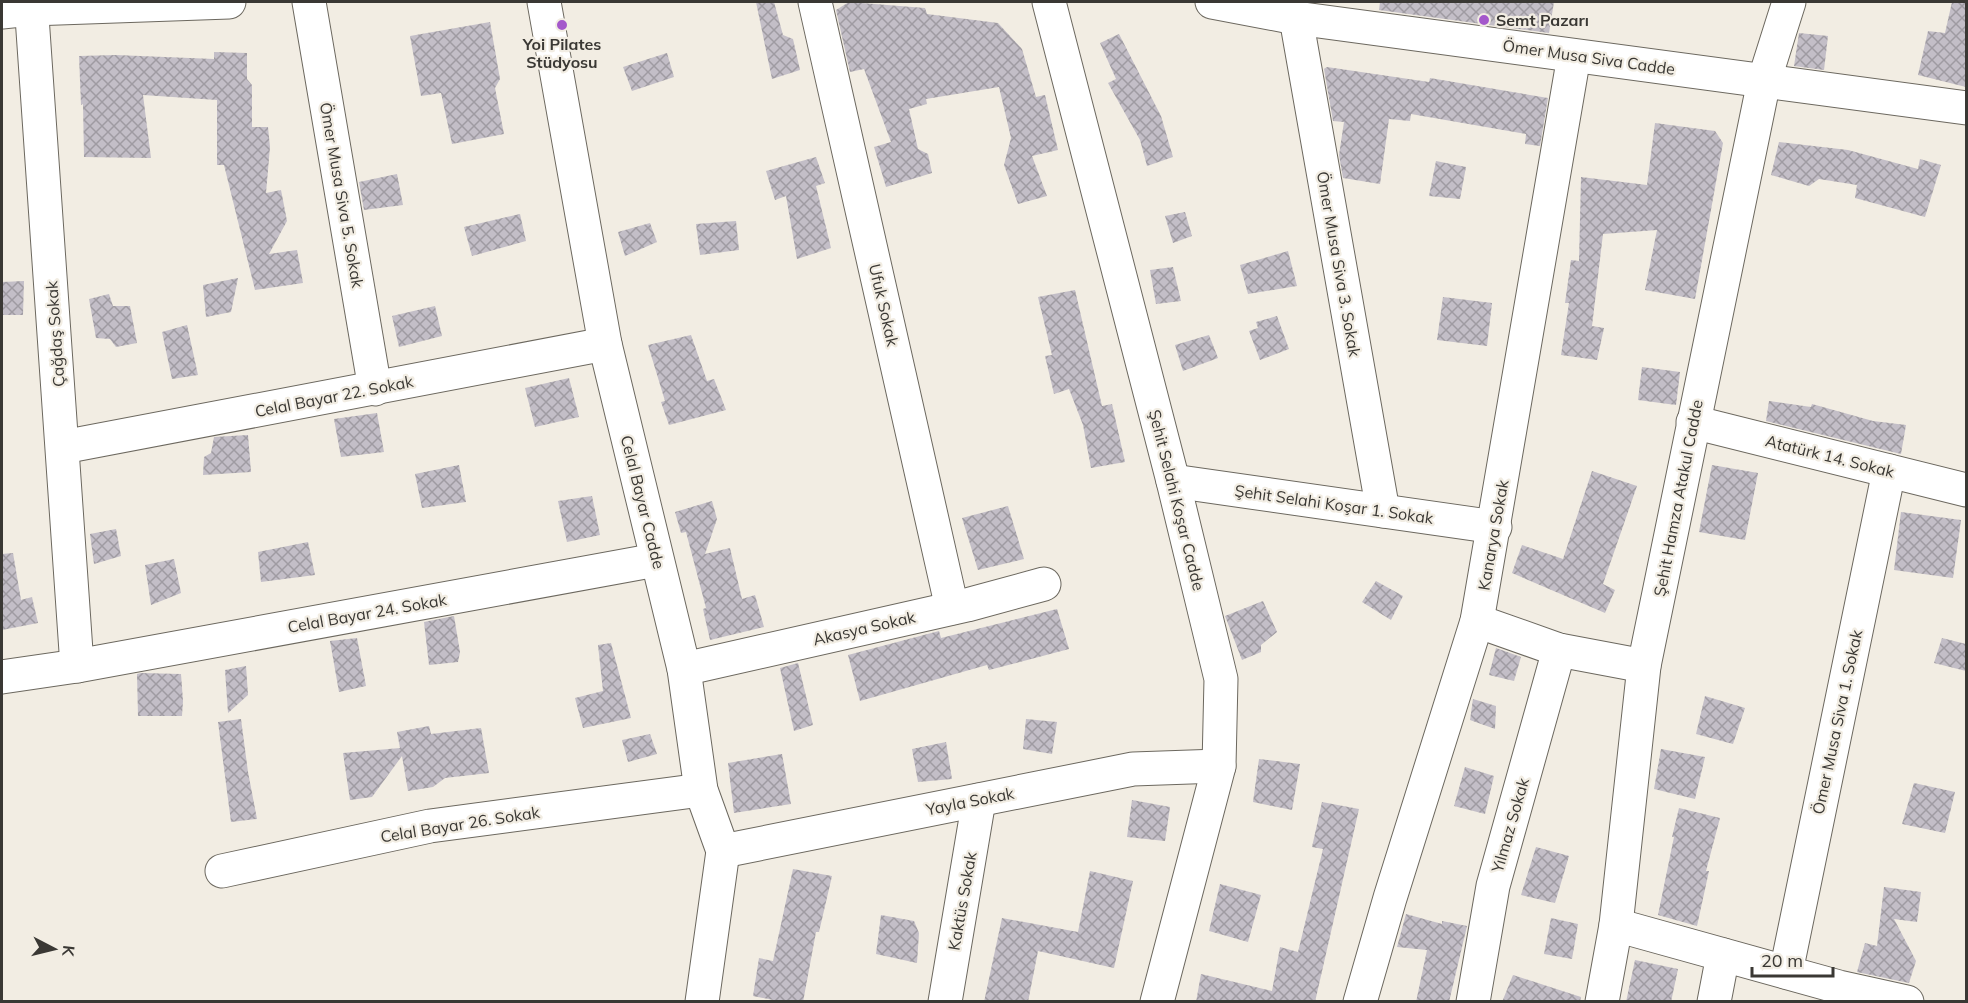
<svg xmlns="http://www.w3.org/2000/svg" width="1968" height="1003" viewBox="0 0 1968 1003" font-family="Mulish,sans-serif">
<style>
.building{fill:url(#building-cross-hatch)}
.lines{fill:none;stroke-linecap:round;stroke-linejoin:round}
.minor-casing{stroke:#6c685f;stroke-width:35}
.major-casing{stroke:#6c685f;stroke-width:35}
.minor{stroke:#fff;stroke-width:33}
.major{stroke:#fff;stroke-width:33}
.poi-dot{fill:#a458cb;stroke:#f2ede3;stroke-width:2}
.labels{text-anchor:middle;stroke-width:4.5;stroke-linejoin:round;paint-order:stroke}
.poi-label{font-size:16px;font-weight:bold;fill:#3a3834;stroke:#f2ede3;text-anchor:start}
.street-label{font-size:16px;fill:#3a3834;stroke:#f2ede3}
</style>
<defs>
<pattern id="building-cross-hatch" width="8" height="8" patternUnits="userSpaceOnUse" patternTransform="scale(1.5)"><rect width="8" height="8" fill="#c3bec7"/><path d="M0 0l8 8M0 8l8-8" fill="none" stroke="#9f9ba2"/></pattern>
</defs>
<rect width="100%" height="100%" fill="#f2ede3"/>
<g class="building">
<path d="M756 2H774L783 35 793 39 800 70 772 79Z"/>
<path d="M849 2 925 8 927 14 998 23 1022 49 1036 97 1045 95 1058 150 1032 156 1047 196 1018 204 1004 165 1011 138 999 87 926 99 927 104 909 109 918 149 928 154 932 173 886 187 874 147 891 142 864 69 850 72 836 10Z"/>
<path d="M1380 2H1554L1549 33 1379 10Z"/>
<path d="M1952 2H1966V87L1918 75 1928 31 1945 33Z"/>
<path d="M490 22 500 79 495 88 504 134 452 144 441 93 421 96 410 36Z"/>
<path d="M1799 33 1828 36 1824 70 1794 66Z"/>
<path d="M1119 34 1161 116 1173 157 1147 166 1140 140 1108 83 1116 79 1100 43Z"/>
<path d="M214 52 247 53V79L252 85V127H268L270 147 266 193 281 190 287 221 269 254 297 250 303 283 255 290 224 165H217V100L143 95 151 158 84 157 83 104 81 105 79 56 116 55 214 59Z"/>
<path d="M667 53 674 77 632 91 623 67Z"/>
<path d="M1327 67 1429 82 1430 78 1548 98 1540 146 1525 144 1526 134 1411 114 1410 121 1389 119 1380 184 1343 178 1339 155 1344 122 1333 121 1324 69Z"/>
<path d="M1655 123 1715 131 1723 143 1695 299 1645 290 1657 230 1603 234 1592 326 1604 328 1597 360 1561 355 1569 303H1565L1571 260 1579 261 1581 177 1647 185Z"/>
<path d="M1779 142 1848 150 1918 169 1920 159 1941 165 1925 217 1855 198 1857 185 1819 179 1809 186 1771 175Z"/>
<path d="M816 157 825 183 816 186 831 248 797 259 786 196 775 200 766 171Z"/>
<path d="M1436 161 1466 167 1460 199 1429 196Z"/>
<path d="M397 174 403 205 364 210 359 182Z"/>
<path d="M1185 212 1192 236 1173 243 1165 216Z"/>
<path d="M520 214 526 241 472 256 464 227Z"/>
<path d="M736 221 739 250 700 255 696 224Z"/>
<path d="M650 223 657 242 625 256 618 232Z"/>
<path d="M1288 251 1297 286 1248 294 1240 265Z"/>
<path d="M1173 267 1181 301 1156 304 1150 270Z"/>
<path d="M238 278 231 312 206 317 203 285Z"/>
<path d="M24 281 23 315H2V282Z"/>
<path d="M1075 290 1102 406 1112 404 1125 462 1091 468 1083 425 1069 389 1054 394 1045 356 1052 355 1038 297Z"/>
<path d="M109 294 113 306H130L137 343 116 347 110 339 96 338 89 299Z"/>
<path d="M1443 297 1492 303 1487 346 1437 340Z"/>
<path d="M435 306 442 336 399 347 392 316Z"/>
<path d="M1277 316 1289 349 1260 360 1249 331 1258 328 1256 322Z"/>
<path d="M187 325 198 375 172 379 162 332Z"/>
<path d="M691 335 707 381 714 379 726 410 669 425 661 402 665 401 648 345Z"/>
<path d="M1209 335 1218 358 1183 371 1175 345Z"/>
<path d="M1642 367 1680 372 1676 405 1638 400Z"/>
<path d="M569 378 579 417 535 427 525 388Z"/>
<path d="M1769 401 1811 407 1812 404 1873 421 1906 425 1901 454 1766 421Z"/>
<path d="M377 413 384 452 341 457 334 419Z"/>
<path d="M248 435 251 472 203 475 204 457 211 453 214 437Z"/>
<path d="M459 465 466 502 422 508 415 474Z"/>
<path d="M1712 465 1758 473 1745 540 1699 532Z"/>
<path d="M1592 471 1637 486 1603 584 1615 590 1605 613 1512 573 1522 545 1563 559Z"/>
<path d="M592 496 600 535 567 542 558 501Z"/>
<path d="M712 501 717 519 705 554 730 548 742 599 755 595 764 627 710 640 703 609 706 608 686 532 681 533 675 512Z"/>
<path d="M1008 506 1024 559 978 570 962 518Z"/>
<path d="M1901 512 1961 520 1953 578 1894 570Z"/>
<path d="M116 529 121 556 94 564 90 534Z"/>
<path d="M308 542 315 575 261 582 258 552Z"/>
<path d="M13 553 21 600 32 597 38 623 2 630V554Z"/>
<path d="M174 559 181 593 151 605 145 565Z"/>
<path d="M1376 581 1403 596 1391 620 1362 602Z"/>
<path d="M1263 601 1277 632 1261 645V652L1242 660 1225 616Z"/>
<path d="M1057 609 1069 649 989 670 987 665 860 701 848 655 939 631 941 638Z"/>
<path d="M454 616 460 652 458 662 429 665 424 622Z"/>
<path d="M357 638 366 686 339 692 330 641Z"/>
<path d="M1942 638 1966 644V671L1934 663Z"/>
<path d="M611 643 631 718 583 728 575 698 603 691 598 645Z"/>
<path d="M1496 648 1521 657 1514 681 1489 675Z"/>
<path d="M798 663 813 725 794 731 780 668Z"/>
<path d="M246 666 248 695 228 713 225 670Z"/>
<path d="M141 673 181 674 183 701 182 716H138L137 674Z"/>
<path d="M1705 696 1745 708 1733 744 1696 734Z"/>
<path d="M1473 699 1496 706 1495 729 1470 720Z"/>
<path d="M241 719 248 772 257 819 231 822 218 722Z"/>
<path d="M1026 719 1057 722 1052 754 1023 749Z"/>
<path d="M429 726 431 734 481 728 489 773 445 778 433 787 408 791 402 756 372 797 350 800 343 753 400 748 397 732Z"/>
<path d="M650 734 657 754 628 762 622 740Z"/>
<path d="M946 742 952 779 918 782 912 749Z"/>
<path d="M1661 749 1705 757 1695 799 1654 789Z"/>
<path d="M782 754 791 804 734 813 728 763Z"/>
<path d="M1259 759 1300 764 1292 810 1253 802Z"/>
<path d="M1465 767 1494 776 1485 814 1454 806Z"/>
<path d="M1914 783 1955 792 1945 833 1902 824Z"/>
<path d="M1132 800 1170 807 1165 841 1127 837Z"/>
<path d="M1322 802 1359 809 1315 1002H1196L1201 974 1272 991 1280 947 1298 952 1323 849 1312 847Z"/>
<path d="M1679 808 1720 818 1706 871H1709L1697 926 1658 915 1674 837H1672Z"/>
<path d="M1536 847 1569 856 1555 903 1521 895Z"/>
<path d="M793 869 832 876 819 932H816L803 1002H783L753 996 759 958 773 961Z"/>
<path d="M1090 871 1133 881 1114 968 1038 951 1028 1002H984L1002 918 1078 932Z"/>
<path d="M1220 884 1261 895 1248 942 1209 931Z"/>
<path d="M1884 887 1921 892 1917 922 1894 919 1916 961 1909 983 1857 972 1865 943 1877 946Z"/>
<path d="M1406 914 1442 924V921L1467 926 1449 1002H1416L1427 950 1397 947Z"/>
<path d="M881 915 914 921 919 933 917 963 876 954Z"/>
<path d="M1551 918 1578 924 1572 959 1544 954Z"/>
<path d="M1635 960 1678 969 1671 1002H1626Z"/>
<path d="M1513 975 1581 997 1580 1002H1502Z"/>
</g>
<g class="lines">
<defs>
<g id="minor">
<path d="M31 2 77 666"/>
<path d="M309 2 375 389"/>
<path d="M544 2 605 344 684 669 701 790 723 851 702 1002"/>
<path d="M815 2 952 608"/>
<path d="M1049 2 1173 481 1221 679 1219 766 1157 1002"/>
<path d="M1296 18 1383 511"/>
<path d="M1693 422 1966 490"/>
<path d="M63 447 605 344"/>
<path d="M1173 481 1495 527"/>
<path d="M1477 621 1559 650 1644 666"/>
<path d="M684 669 967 605 1044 584"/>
<path d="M2 677 77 666 656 560"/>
<path d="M723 851 1133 769 1219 766"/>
<path d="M222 871 430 826 701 790"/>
<path d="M1616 925 1839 987 1907 1002"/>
<path d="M1786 972 1889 471"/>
<path d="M945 1002 979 800"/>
<path d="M1360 1002 1390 898 1477 621 1574 56"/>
<path d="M1473 1002 1493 886 1559 650"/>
<path d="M1602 1002 1616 925 1644 666 1764 81 1789 2"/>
<path d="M1714 1002 1723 955"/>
</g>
<g id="major">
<path d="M1212 2 1296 18 1966 108"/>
<path d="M2 12 31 9 229 2"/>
</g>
</defs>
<use href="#minor" class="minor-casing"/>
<use href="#major" class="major-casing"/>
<use href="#minor" class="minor"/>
<use href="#major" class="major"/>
</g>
<g class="poi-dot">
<circle cx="1484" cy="20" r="6"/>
<circle cx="562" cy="25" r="6"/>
</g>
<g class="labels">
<g class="poi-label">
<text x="1496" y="26">Semt Pazarı</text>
<text x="562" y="50" text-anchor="middle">Yoi Pilates<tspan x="562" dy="18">Stüdyosu</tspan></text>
</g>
<g class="street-label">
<text transform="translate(1589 57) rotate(8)" y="6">Ömer Musa Siva Cadde</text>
<text transform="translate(342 195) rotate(80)" y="6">Ömer Musa Siva 5. Sokak</text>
<text transform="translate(1339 264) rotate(80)" y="6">Ömer Musa Siva 3. Sokak</text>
<text transform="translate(884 305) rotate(77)" y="6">Ufuk Sokak</text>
<text transform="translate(55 334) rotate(-94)" y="6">Çağdaş Sokak</text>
<text transform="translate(334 396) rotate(-11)" y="6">Celal Bayar 22. Sokak</text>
<text transform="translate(1830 456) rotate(14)" y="6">Atatürk 14. Sokak</text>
<text transform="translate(1678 498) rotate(-79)" y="6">Şehit Hamza Atakul Cadde</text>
<text transform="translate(1177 500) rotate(76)" y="6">Şehit Selahi Koşar Cadde</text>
<text transform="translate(643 502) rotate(76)" y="6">Celal Bayar Cadde</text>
<text transform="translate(1334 504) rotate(8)" y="6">Şehit Selahi Koşar 1. Sokak</text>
<text transform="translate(1493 535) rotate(-80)" y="6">Kanarya Sokak</text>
<text transform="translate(367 613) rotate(-10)" y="6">Celal Bayar 24. Sokak</text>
<text transform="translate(864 628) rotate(-13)" y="6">Akasya Sokak</text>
<text transform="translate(1837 722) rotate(-78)" y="6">Ömer Musa Siva 1. Sokak</text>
<text transform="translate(970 801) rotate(-11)" y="6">Yayla Sokak</text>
<text transform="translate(460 824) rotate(-9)" y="6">Celal Bayar 26. Sokak</text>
<text transform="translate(1510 825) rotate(-74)" y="6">Yılmaz Sokak</text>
<text transform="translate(962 901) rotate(-80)" y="6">Kaktüs Sokak</text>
</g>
</g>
<rect width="1968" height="1003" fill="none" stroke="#3a3834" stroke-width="6"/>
<g transform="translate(54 949) rotate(97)" stroke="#f2ede3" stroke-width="4.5" paint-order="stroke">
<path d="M0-4.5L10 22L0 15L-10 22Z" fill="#3a3834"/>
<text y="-9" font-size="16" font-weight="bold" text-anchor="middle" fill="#3a3834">K</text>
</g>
<path d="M1752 967v9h81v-9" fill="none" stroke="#3a3834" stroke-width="3"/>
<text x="1761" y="967" font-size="18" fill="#3a3834" stroke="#f2ede3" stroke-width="4.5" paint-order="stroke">20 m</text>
</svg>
